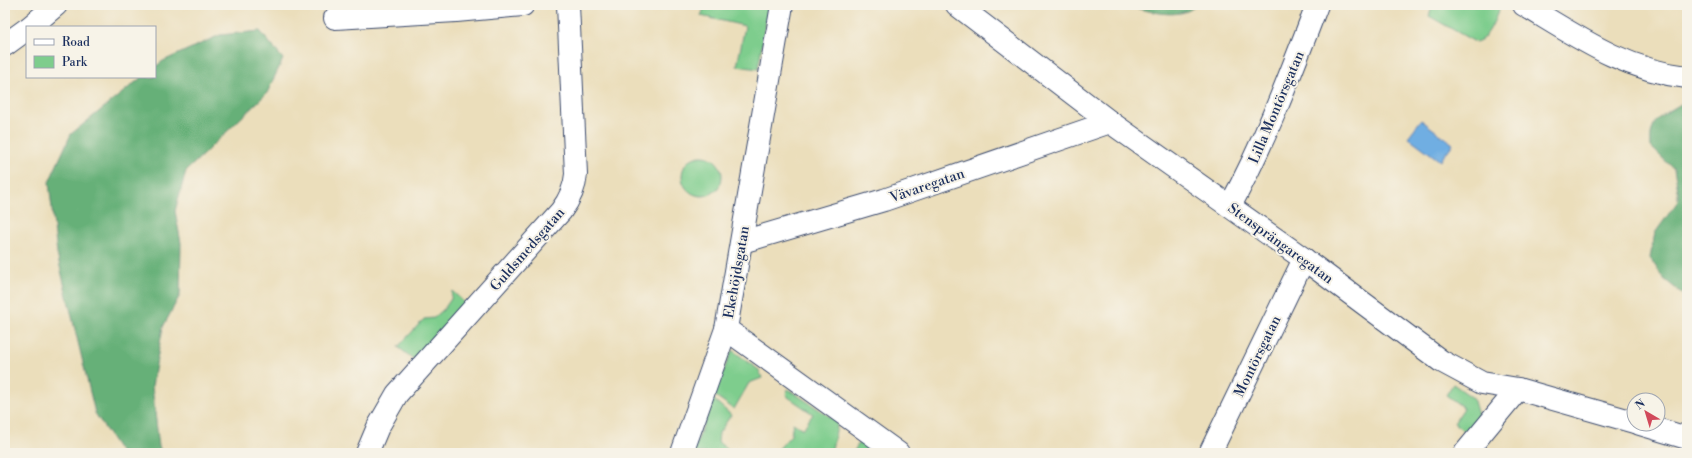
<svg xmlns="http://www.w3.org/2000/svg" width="1692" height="458" viewBox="0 0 1692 458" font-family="'Libre Bodoni',serif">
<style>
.green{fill:#7ecd8d;stroke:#4c7e76}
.forest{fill:#66b078;stroke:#40706b}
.water{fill:#6faee2;stroke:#456ea0}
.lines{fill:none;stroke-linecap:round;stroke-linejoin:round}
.minor-casing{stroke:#3a496c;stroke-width:24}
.minor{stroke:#fff;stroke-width:22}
.labels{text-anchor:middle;stroke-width:4;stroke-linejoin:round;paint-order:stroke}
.street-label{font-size:14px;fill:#1b2f5e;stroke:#f7f3e8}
</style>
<rect width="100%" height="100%" fill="#f7f3e8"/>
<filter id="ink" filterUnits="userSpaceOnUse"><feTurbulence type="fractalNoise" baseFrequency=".025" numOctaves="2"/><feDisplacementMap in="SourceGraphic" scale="8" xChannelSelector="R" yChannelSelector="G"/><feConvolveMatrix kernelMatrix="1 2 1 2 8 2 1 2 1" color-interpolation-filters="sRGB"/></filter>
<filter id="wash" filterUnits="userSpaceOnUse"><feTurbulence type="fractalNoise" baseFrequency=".012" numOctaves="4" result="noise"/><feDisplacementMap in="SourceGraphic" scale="16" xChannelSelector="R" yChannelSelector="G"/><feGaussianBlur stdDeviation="0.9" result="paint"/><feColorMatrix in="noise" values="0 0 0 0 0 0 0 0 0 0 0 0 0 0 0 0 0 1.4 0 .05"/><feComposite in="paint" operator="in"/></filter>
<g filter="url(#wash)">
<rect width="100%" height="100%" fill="#ebdebb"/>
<g class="green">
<path d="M715 5H764L768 10 758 69 737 66 745 26 701 16 705 6Z"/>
<path d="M1433 5H1501C1495 17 1489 40 1475 42L1429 16Z"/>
<circle cx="702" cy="176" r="20"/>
<path d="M452 291 468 306 416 361 398 347 424 319 434 318 444 309 451 299Z"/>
<path d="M732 350 759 370 762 378 749 383 734 409 714 395Z"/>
<path d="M1453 384 1473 398 1480 422 1468 434 1454 423 1464 408 1446 395Z"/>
<path d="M788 389 838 422 831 453H775L791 435 793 423 803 429 813 414 788 397 786 394Z"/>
<path d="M713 399 731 415 719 433 718 442 732 453H693Z"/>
<path d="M860 441 877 453H853Z"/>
</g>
<g class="forest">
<path d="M1125 5H1196C1180 22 1144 10 1125 5Z"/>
<path d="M260 31 283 59 267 93 186 171 175 211 181 243 180 295 163 327 152 386 159 447 163 453H121L95 413 57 254 49 182 71 134 142 77H155V67L163 61 220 35Z"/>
<path d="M1681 104H1687V296L1684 295 1664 279 1650 258 1655 233 1678 201V190L1674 169 1651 147C1649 120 1659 117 1681 104Z"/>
</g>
<path class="water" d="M1421 120 1453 144 1440 161 1408 137Z"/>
</g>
<g filter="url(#ink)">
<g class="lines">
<defs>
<g id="minor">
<path d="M782 5 726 329 898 453"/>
<path d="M957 5 1110 122 1304 259 1441 361 1482 383 1518 389 1634 422"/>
<path d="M1524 5C1576 36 1624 70 1687 77"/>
<path d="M335 18 456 11 523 5"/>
<path d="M30 27 56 5"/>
<path d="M5 45 27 29"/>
<path d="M1230 206C1265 142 1291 73 1317 5"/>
<path d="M742 242 884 200 1110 122"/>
<path d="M1640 424 1687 438"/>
<path d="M367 453 378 427 397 394 561 211C570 199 575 188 576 174L568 5"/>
<path d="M682 453 726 329"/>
<path d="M1210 453 1304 259"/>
<path d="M1465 453 1518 389"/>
</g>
</defs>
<use href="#minor" class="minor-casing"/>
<use href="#minor" class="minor"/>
</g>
</g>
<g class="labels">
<g class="street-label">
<text transform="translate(1276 107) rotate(-67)" y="5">Lilla Montörsgatan</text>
<text transform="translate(927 185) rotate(-19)" y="5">Vävaregatan</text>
<text transform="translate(1281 243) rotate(36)" y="5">Stensprängaregatan</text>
<text transform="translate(527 249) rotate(-49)" y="5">Guldsmedsgatan</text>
<text transform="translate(736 272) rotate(-80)" y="5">Ekehöjdsgatan</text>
<text transform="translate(1257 356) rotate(-64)" y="5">Montörsgatan</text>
</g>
</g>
<rect width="1692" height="458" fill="none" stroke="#f7f3e8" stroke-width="20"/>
<rect x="26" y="26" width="130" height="52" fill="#f7f3e8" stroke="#9fa5b1"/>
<rect x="34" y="39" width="20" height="6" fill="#ffffff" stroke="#9fa5b1"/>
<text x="62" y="46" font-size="12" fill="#1b2f5e">Road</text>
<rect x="34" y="56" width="20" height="12" fill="#7ecd8d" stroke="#9fa5b1"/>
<text x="62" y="66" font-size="12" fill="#1b2f5e">Park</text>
<g transform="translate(1646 412) rotate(322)"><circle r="19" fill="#f7f3e8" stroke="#9fa5b1"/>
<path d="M0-3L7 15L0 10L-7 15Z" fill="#d1495b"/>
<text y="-6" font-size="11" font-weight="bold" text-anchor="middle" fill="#1b2f5e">N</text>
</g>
</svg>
